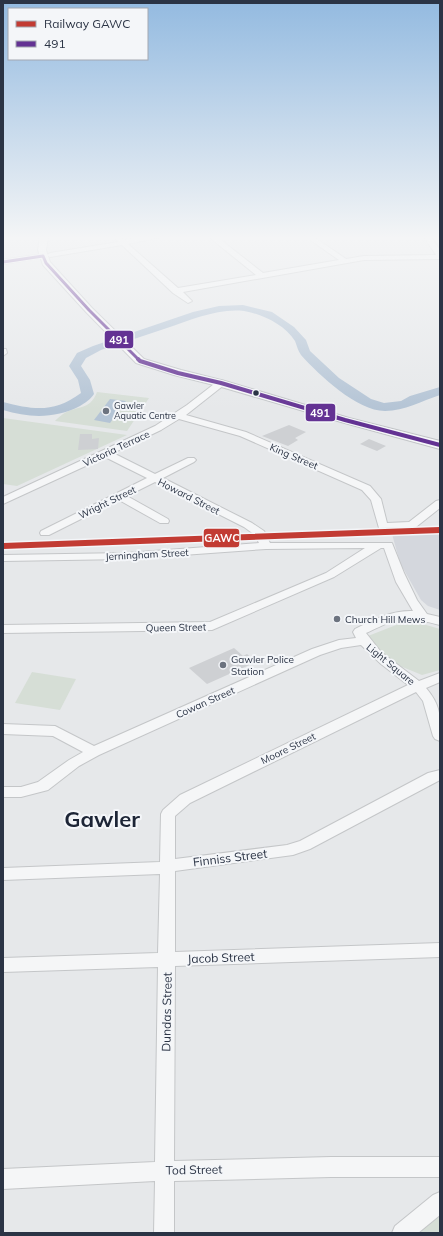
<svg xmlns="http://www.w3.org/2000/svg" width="443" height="1236" viewBox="0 0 443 1236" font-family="Mulish,sans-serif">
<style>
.built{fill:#d4d7dd}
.green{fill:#d6ded6}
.water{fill:#b4c4d5}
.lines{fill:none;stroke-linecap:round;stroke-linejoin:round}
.river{fill:#b4c4d5;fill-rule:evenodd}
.building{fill:#ced0d3}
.minor-casing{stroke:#c4c6c8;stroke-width:2}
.major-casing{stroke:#c2c5c8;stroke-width:2}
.minor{fill:#f5f6f7;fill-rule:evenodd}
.major{fill:#f8f8f8;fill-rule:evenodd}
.bus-1-far1-casing{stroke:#f4f6f9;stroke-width:5}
.bus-1-casing{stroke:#f4f6f9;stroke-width:6}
.bus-1-far1{stroke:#633293;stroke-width:3}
.bus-1{stroke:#633293;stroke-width:4}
.rail-1-casing{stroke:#f4f6f9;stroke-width:9}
.rail-1{stroke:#c23b33;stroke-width:6}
.bus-dot{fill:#2b3445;stroke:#f4f6f9;stroke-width:1.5}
.poi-dot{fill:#6c737f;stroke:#f4f6f9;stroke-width:1.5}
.labels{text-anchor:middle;stroke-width:4;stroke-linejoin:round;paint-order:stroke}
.far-poi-label{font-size:9px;fill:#2b3445;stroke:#f4f6f9;text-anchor:start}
.street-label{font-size:10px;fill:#2b3445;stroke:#f4f6f9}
.poi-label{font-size:10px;fill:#2b3445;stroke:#f4f6f9;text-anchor:start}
.near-street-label{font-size:12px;fill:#2b3445;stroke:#f4f6f9}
.near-town-label{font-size:22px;font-weight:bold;fill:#1d2536;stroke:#f4f6f9}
.line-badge{stroke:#f4f6f9;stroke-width:1.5}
.badge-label{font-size:11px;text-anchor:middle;font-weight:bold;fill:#fff}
</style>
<rect width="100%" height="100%" fill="#e6e8ea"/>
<path class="built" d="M440 532V610L428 606 421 600 400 563 392 534Z"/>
<g class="green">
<path d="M97 392 149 398 127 431 55 421C57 419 60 416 63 414 77 405 90 411 97 392Z"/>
<path d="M3 418 127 435 17 486 3 484Z"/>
<path d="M409 620 440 629V670L422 675 400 666 372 644 368 636Z"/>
<path d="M32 672 76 679 60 710 15 703Z"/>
<path d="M440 1202V1233H402Z"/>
</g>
<path class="water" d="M110 399 126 401 110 423 94 420Z"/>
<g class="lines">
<path class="river" d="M243 305 272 312 294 327 306 340 310 351 339 378 371 399 384 403 401 401 410 396 440 387V395C421 401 405 411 385 411 357 411 319 375 301 355 298 351 297 346 295 341 285 325 262 314 244 311 218 308 191 320 167 328 145 335 123 343 101 350L86 358 81 366 90 380 94 394C91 399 85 403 80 406 55 419 29 418 3 410V402C34 410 54 413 81 393L78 380 69 366 77 353 93 346 193 312 219 306Z"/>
</g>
<g class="building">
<path d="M289 425 306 432 295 438 298 440 288 446 262 436Z"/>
<path d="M80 434H92V439L99 438 98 449 78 450Z"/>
<path d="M369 439 386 446 377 451 360 444Z"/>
<path d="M234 648 243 656 247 654 256 662 207 684 189 668Z"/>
</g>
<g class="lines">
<defs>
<g id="minor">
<path d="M118 237 121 238 125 240 143 237H160L128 244 178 288 256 275 209 237H217L263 273 339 260 306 237H314L346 259 364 256 436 255 424 237H431L440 250V259L364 260 183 292 192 301 188 303 173 293 122 245 50 257 47 255 50 253 118 242 116 239Z"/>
<path d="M43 254 47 256 45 257 3 264V260Z"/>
<path d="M3 349H6L7 353 3 356Z"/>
<path d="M221 380 224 381 225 383 224 385 186 415 246 432 370 486 381 499 387 523 409 522 436 501 440 500V508L416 527 379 528 371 500 362 490 240 436 179 419 161 430 113 453 155 474 188 458H194L196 460 194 462 163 478 252 523 264 531 270 543H392L404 573 417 600 427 614 440 617V625C403 615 400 617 366 633L381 652 419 681 440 673V682L426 688C442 707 440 717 440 741L435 739 433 736 423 701 416 692 190 803 175 816V859L287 845 300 841 428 773 440 770V780L310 849 293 855 175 871V952L440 943V957L175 966 174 1161 331 1157H440V1177H331L174 1181V1233H154L155 1181 3 1189V1169L155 1162 158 967 3 972V958L158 953 160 874 3 880V868L160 862 161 814 163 810 180 795 408 685 381 664 361 645 341 648 320 655 99 755 79 766 48 790 21 797H3V787H21L38 782 69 760 83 752 53 736 3 734V724L55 726 94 746 312 649 339 640 356 638 353 632 355 629C373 620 392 610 413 611L396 582 384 548H381L334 577 212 630 3 633V625L210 622 326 573 365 548 266 549 127 559 3 561V555L127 553 259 543 255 535 244 527 155 482 127 496 168 519 169 521 168 523H160L119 500 49 535H41L40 533 41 531 147 478 105 457 3 504V497L155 426 187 405 218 381Z"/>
<path d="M440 1192V1215L418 1233H392L395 1226 433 1195Z"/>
</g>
<path id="major" d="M40 237H48L46 250 50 262 92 308 144 359 181 370 225 381 349 418 440 441V449L341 422 218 386 174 375 136 363 86 312 43 265 38 250Z"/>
</defs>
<use href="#minor" class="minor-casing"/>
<use href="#major" class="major-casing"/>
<use href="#minor" class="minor"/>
<use href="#major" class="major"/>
<defs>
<path id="bus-1-far1" d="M3 262 43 256 46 263 89 310 139 360"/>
<path id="bus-1" d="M138 359 140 361 178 373 221 383 345 420 440 445"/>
</defs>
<use href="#bus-1-far1" class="bus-1-far1-casing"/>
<use href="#bus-1" class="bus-1-casing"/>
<use href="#bus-1-far1" class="bus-1-far1"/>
<use href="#bus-1" class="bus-1"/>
<defs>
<path id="rail-1" d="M3 546 440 530"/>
</defs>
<use href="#rail-1" class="rail-1-casing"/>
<use href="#rail-1" class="rail-1"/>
</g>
<linearGradient id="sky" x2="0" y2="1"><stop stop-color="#93bae0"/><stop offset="0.58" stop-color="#f4f5f6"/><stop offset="1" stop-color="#f4f5f6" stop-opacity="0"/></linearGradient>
<rect width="443" height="410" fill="url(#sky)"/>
<circle class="bus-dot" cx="256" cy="393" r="3.5"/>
<g class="poi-dot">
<circle cx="106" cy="411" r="4"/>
<circle cx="337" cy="619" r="4"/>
<circle cx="223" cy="665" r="4"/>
</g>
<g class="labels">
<g class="far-poi-label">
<text x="114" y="409">Gawler<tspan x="114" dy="10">Aquatic Centre</tspan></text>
</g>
<g class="street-label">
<text transform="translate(116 448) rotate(-25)" y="4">Victoria Terrace</text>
<text transform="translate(294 456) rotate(23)" y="4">King Street</text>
<text transform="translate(189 496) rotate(27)" y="4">Howard Street</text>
<text transform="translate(107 502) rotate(-26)" y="4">Wright Street</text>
<text transform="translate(147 554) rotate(-3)" y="4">Jerningham Street</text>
<text transform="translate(176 627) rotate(-1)" y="4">Queen Street</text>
<text transform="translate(391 664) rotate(39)" y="4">Light Square</text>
<text transform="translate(205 702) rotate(-24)" y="4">Cowan Street</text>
<text transform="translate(288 748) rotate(-26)" y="4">Moore Street</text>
</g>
<g class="poi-label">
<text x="345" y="623">Church Hill Mews</text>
<text x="231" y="663">Gawler Police<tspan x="231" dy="12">Station</tspan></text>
</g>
<g class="near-street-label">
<text transform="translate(230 858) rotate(-7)" y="4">Finniss Street</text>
<text transform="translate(221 958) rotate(-2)" y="4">Jacob Street</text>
<text transform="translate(167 1012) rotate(-89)" y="4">Dundas Street</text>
<text transform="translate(194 1170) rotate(-1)" y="4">Tod Street</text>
</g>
<g class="near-town-label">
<text x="102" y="827">Gawler</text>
</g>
</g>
<g class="line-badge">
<rect x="104" y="330" width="30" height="19" rx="4" fill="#633293"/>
<rect x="305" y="403" width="31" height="19" rx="4" fill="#633293"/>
<rect x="203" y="528" width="37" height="20" rx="4" fill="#c23b33"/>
</g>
<g class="badge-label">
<text x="119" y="344">491</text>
<text x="320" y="417">491</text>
<text x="222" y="542">GAWC</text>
</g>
<rect width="443" height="1236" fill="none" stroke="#2b3445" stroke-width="8"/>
<rect x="8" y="8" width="140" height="52" fill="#f4f6f9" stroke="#a4a8b1"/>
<rect x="16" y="21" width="20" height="6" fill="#c23b33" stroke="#a4a8b1"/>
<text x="44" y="28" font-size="12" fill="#2b3445">Railway GAWC</text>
<rect x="16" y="41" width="20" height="6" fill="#633293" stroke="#a4a8b1"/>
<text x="44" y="48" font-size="12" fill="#2b3445">491</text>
</svg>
